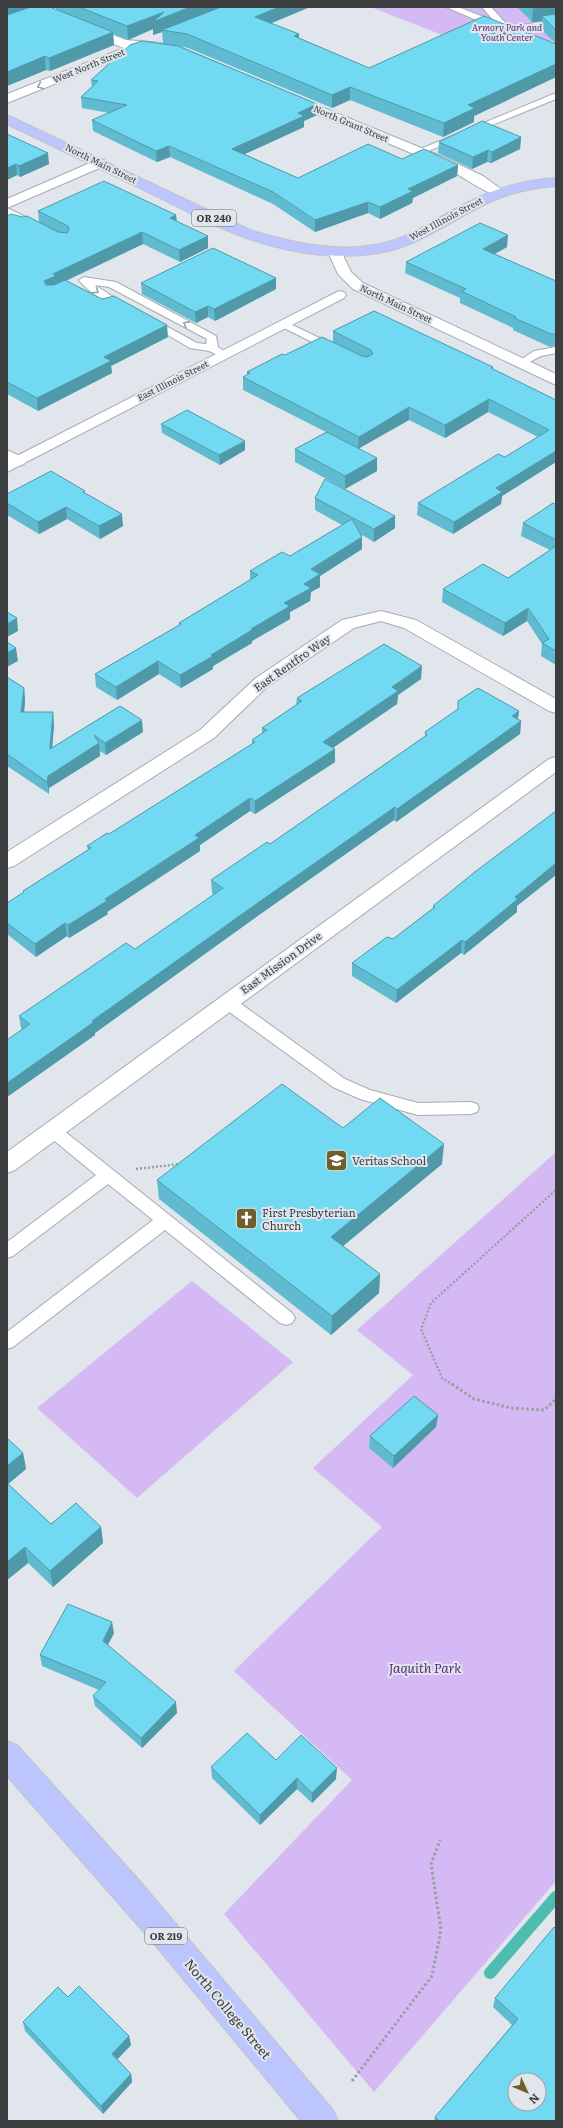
<svg xmlns="http://www.w3.org/2000/svg" width="563" height="2128" viewBox="0 0 563 2128" font-family="Literata,serif">
<style>
.green{fill:#d5b9f4}
.lines{fill:none;stroke-linecap:round;stroke-linejoin:round}
.stream{stroke:#4ebcae;stroke-width:12}
.lane-casing{stroke:#a6acb2;stroke-width:2}
.street-casing{stroke:#a6acb2;stroke-width:2}
.secondary-casing{stroke:#a6acb2;stroke-width:2}
.primary-casing{stroke:#c4c5c5;stroke-width:2}
.path-far1{stroke:#9a9fa3;stroke-width:2.5;stroke-dasharray:2 2;stroke-linecap:butt}
.path{stroke:#9a9fa3;stroke-width:3;stroke-dasharray:2.5 2.5;stroke-linecap:butt}
.lane{fill:#fff;fill-rule:evenodd}
.street{fill:#fff;fill-rule:evenodd}
.secondary{fill:#fff;fill-rule:evenodd}
.primary{fill:#bcc5fd;fill-rule:evenodd}
.wall{fill:#61bbd0}
.shaded-wall{fill:#4f99a9}
.building{fill:#71daf2;stroke:#4f99a9;fill-rule:evenodd}
.oneway{stroke:#9d9e9f}
.labels{text-anchor:middle;stroke-width:4;stroke-linejoin:round;paint-order:stroke}
.far-park-label{font-size:9px;font-style:italic;fill:#592d7d;stroke:#e0e6ec}
.far-street-label{font-size:9px;fill:#3b3d3f;stroke:#e0e6ec}
.shield{fill:#e0e6ec;stroke:#6c7073;stroke-width:1}
.shield-label{font-size:10px;font-weight:bold;fill:#3b3d3f}
.street-label{font-size:11px;fill:#3b3d3f;stroke:#e0e6ec}
.poi-label{font-size:11px;fill:#3b3d3f;stroke:#e0e6ec;text-anchor:start}
.near-park-label{font-size:13px;font-style:italic;fill:#592d7d;stroke:#e0e6ec}
.near-street-label{font-size:13px;fill:#3b3d3f;stroke:#e0e6ec}
</style>
<rect width="100%" height="100%" fill="#e0e6ec"/>
<g class="green">
<path d="M371 7H556V39L508 61Z"/>
<path d="M556 1152V1881L374 2092 224 1914 352 1780 234 1671 382 1527 313 1468 413 1375 357 1330Z"/>
<path d="M192 1281 293 1362 137 1498 37 1408Z"/>
</g>
<g class="lines">
<path class="stream" d="M490 1973 556 1897"/>
<defs>
<g id="lane">
<path d="M446 7H458L494 21 482 7H491L509 27 556 20V26L507 33 500 28H495Z"/>
<path d="M556 93V99L421 154H415L413 152Z"/>
<path d="M7 208 36 222 37 224 36 226H28L7 215Z"/>
<path d="M84 277 116 282 216 336 218 347 230 355 224 358 209 351 190 348 144 321 145 319H153L197 343 206 344 207 339 109 287 95 285 130 308 129 310C117 313 86 290 79 280Z"/>
<path d="M284 321 338 347 340 349 338 351H330L280 326 279 324Z"/>
<path d="M556 347V353L541 356 522 366 516 363 534 351Z"/>
<path d="M227 996 233 998 345 1079 370 1090 418 1103 471 1102 477 1104 479 1108 477 1112 471 1114 418 1115 360 1099 333 1087 221 1006 219 1002 221 998Z"/>
<path d="M52 1124 58 1126 292 1313 295 1318 292 1323 286 1325 280 1323 165 1230 13 1347 7 1349V1332L153 1220 108 1184 13 1256 7 1258V1242L96 1175 46 1134 44 1130 46 1126Z"/>
</g>
<g id="street">
<path d="M42 7H59L57 10 7 28V20Z"/>
<path d="M87 25 126 40 161 43 167 47 161 51 142 49 7 103V94L124 48 83 32 81 29Z"/>
<path d="M290 94 443 157 483 176 505 192 503 195C492 198 468 180 457 174 401 147 343 125 285 101L284 98Z"/>
<path d="M99 159 104 160 106 163 104 166 7 208V199Z"/>
<path d="M7 450 24 458 26 461 24 464 18 466 7 462Z"/>
<path d="M381 611 416 620 556 699V713L549 711 404 628 381 621 354 628 268 686 214 738 14 866 7 868V852L200 730 256 678 342 620Z"/>
<path d="M556 757V772L15 1170 7 1173V1152L549 759Z"/>
</g>
<g id="secondary">
<path d="M335 248 340 249 351 272 363 283 556 374V385L353 289 338 274 328 252 330 249Z"/>
<path d="M339 291 344 292 346 295 344 298 7 472V461Z"/>
</g>
<g id="primary">
<path d="M7 115 250 230C293 243 340 254 384 243 410 237 432 221 455 209 487 191 520 180 556 178V186C527 188 501 195 476 209 447 224 421 243 389 251 340 262 287 253 241 236 209 225 176 205 146 191 99 168 53 146 7 124Z"/>
<path d="M7 1741 17 1745 138 1879 333 2110 338 2121H301L156 1946 7 1776Z"/>
</g>
</defs>
<use href="#lane" class="lane-casing"/>
<use href="#street" class="street-casing"/>
<use href="#secondary" class="secondary-casing"/>
<use href="#primary" class="primary-casing"/>
<g class="path-far1">
<path d="M136 1169 181 1164"/>
<path d="M453 1385 442 1378 421 1329 431 1303 556 1190"/>
</g>
<g class="path">
<path d="M452 1384 474 1399 511 1408 544 1410 556 1399"/>
<path d="M352 2081 432 1976 441 1930 431 1864 440 1840"/>
</g>
<use href="#lane" class="lane"/>
<use href="#street" class="street"/>
<use href="#secondary" class="secondary"/>
<use href="#primary" class="primary"/>
</g>
<g class="wall">
<path d="M7 7 56 10V7H310L271 23 299 34V38L369 68 509 35 555 43 541 29 542 21 532 22 517 7H556V77L474 116V122L443 137 350 100 332 108 188 48 180 46 317 104V115L304 121V127L244 154 298 178 402 159 458 165 457 176 413 198 412 203 380 219 368 213 315 232 273 204 170 157 157 162 93 131 92 120 109 113 82 108 81 97 92 87 91 80 163 43 162 32 153 35V29L128 40 113 34 114 45 50 71 46 70 7 86Z"/>
<path d="M7 134 49 164 20 177 17 175 7 180Z"/>
<path d="M521 137 520 149 491 163 487 162 472 169 438 153 439 142Z"/>
<path d="M38 211 176 215 177 222 208 248 180 262 143 244 66 281 168 337 111 366 112 373 38 411 7 394V216L39 222Z"/>
<path d="M507 247 494 254 556 281V346L550 347 513 330V328L460 303V298L405 273 406 262Z"/>
<path d="M141 283 276 289 215 321 208 317 196 323 142 294Z"/>
<path d="M333 331 493 367V369L556 400V462L502 496 501 504 453 534 417 515 418 503 505 457 538 437 488 412 445 438 409 420 359 448 377 471 345 489 295 462V449L326 432 243 390V377L247 375V372L285 355 333 342Z"/>
<path d="M161 424 245 450 220 465 162 433Z"/>
<path d="M85 493 123 526 100 539 67 519 39 534 7 515V494Z"/>
<path d="M315 498 395 516V528L374 542 362 535V549L320 576V587L311 592 310 601 290 612V619L252 641V643L213 666V669L181 688 159 674 117 700 96 687 95 674 179 625V623L250 580V571L290 556 342 525 315 510Z"/>
<path d="M556 505V665L541 656 542 644 527 621 503 636 442 602 443 589 508 578 550 550 521 536 523 523Z"/>
<path d="M7 677 24 688 25 701 24 712 54 725 52 748 120 706 143 732 106 755 100 751V756L49 788V794L7 766Z"/>
<path d="M421 679 398 695 397 704 333 748 335 762 255 814 250 811 200 845V851L107 912 108 914 69 938 67 936 36 957 7 934V903L23 893V891L88 850 87 846 109 834 252 744V740L262 733V728L296 705 297 698Z"/>
<path d="M458 701 519 711 518 719 521 721 520 734 396 822 394 820 252 920 95 1033V1035L7 1097V1040L22 1029 21 1028 19 1016 135 949 214 895 212 893 211 880 270 844 425 736V732L458 710Z"/>
<path d="M433 906H517V912L464 955 461 953 396 1003 352 976V963L393 939 433 908Z"/>
<path d="M343 1128 442 1164 343 1246 380 1274 379 1293 331 1335 159 1199 157 1180Z"/>
<path d="M438 1415 436 1427 393 1468 369 1448 370 1436Z"/>
<path d="M7 1438 23 1453 26 1469 8 1484 51 1524 101 1527 103 1543 53 1587 28 1563 7 1580Z"/>
<path d="M114 1633 108 1645 177 1713 142 1748 95 1706 93 1696 99 1690 42 1666 40 1655Z"/>
<path d="M276 1760 336 1779 312 1803 297 1789 260 1825 212 1778 211 1767Z"/>
<path d="M556 1929V2121H434L435 2117 512 2025 493 2007 495 1998Z"/>
<path d="M68 1997 129 2036 131 2045 117 2059 131 2074 132 2082 103 2114 25 2031 23 2022Z"/>
</g>
<g class="shaded-wall">
<path d="M7 7H38L7 18Z"/>
<path d="M190 7H223L162 30V32L153 35V29L128 40 127 26 164 12Z"/>
<path d="M279 7H310L255 30V17Z"/>
<path d="M549 7H556V19L542 16V21L532 22 533 9Z"/>
<path d="M509 26 508 39 489 48 488 38 490 35Z"/>
<path d="M113 32 114 45 50 71 49 58Z"/>
<path d="M299 34V47L294 36Z"/>
<path d="M45 56 46 70 7 86V72Z"/>
<path d="M556 64V77L474 116V122L443 137 444 123 468 105Z"/>
<path d="M350 87V100L332 108V95Z"/>
<path d="M317 104V115L304 121V127L232 160V149L298 113Z"/>
<path d="M521 137 520 149 491 163 492 152Z"/>
<path d="M169 146 170 157 157 162 156 151Z"/>
<path d="M488 150 487 162 472 169 473 157Z"/>
<path d="M48 153 49 164 20 177 19 166Z"/>
<path d="M16 164 17 175 7 180V168Z"/>
<path d="M458 165 457 176 413 198 412 203 380 219V207L408 189Z"/>
<path d="M368 202V213L315 232V220Z"/>
<path d="M176 215 177 227 170 218Z"/>
<path d="M142 232 143 244 56 285 45 293 44 281 53 274Z"/>
<path d="M508 235 507 247 482 261 483 249Z"/>
<path d="M208 236V248L180 262 179 250Z"/>
<path d="M276 278V289L215 321 214 309Z"/>
<path d="M208 306V317L196 323 195 312Z"/>
<path d="M167 325 168 337 111 366 112 373 38 411 37 398 104 357Z"/>
<path d="M489 399 488 412 445 438V425Z"/>
<path d="M409 407V420L358 449 359 437Z"/>
<path d="M245 441V450L220 465 219 455Z"/>
<path d="M556 451V462L502 496 501 504 453 534 454 522 496 488Z"/>
<path d="M377 458V471L345 489V476Z"/>
<path d="M66 507 67 519 39 534 38 522Z"/>
<path d="M122 514 123 526 100 539 99 526Z"/>
<path d="M395 516V528L374 542V529Z"/>
<path d="M362 537V549L320 576V587L311 592 310 601 290 612V619L252 641V643L213 666V669L181 688 180 675 251 629 284 603 304 584 311 569Z"/>
<path d="M528 608 527 621 503 636 505 623Z"/>
<path d="M17 618 18 631 7 637V624Z"/>
<path d="M16 648 18 661 7 667V653Z"/>
<path d="M158 661 159 674 117 700 116 687Z"/>
<path d="M422 666 421 679 398 695 397 704 322 755 323 742 392 687Z"/>
<path d="M24 688 25 701 23 725 21 712Z"/>
<path d="M519 711 517 723 521 721 520 734 396 822 397 809Z"/>
<path d="M53 712 54 725 51 762 50 749Z"/>
<path d="M142 720 143 732 106 755 105 743Z"/>
<path d="M99 743 100 756 49 788V794L47 782 48 776Z"/>
<path d="M335 749V762L255 814V801Z"/>
<path d="M250 798V811L200 845V851L107 912 108 914 69 938 68 925 195 835Z"/>
<path d="M395 807 394 820 252 920 95 1033V1035L7 1097V1083L92 1021 252 907Z"/>
<path d="M556 863V875L517 906V912L464 955 465 942 515 897Z"/>
<path d="M65 923 67 936 36 957 35 944Z"/>
<path d="M462 940 461 953 396 1003 397 990Z"/>
<path d="M444 1144 442 1164 331 1256V1237Z"/>
<path d="M380 1274 379 1293 331 1335 332 1316Z"/>
<path d="M438 1415 436 1427 393 1468 394 1456Z"/>
<path d="M23 1453 26 1469 7 1485V1466Z"/>
<path d="M101 1527 103 1543 53 1587 50 1571Z"/>
<path d="M25 1547 28 1563 7 1580V1562Z"/>
<path d="M112 1622 114 1633 104 1652 103 1641Z"/>
<path d="M176 1702 177 1713 142 1748 141 1738Z"/>
<path d="M337 1768 336 1779 312 1803V1793Z"/>
<path d="M297 1778V1789L260 1825V1815Z"/>
<path d="M129 2036 131 2045 114 2063 112 2054Z"/>
<path d="M131 2074 132 2082 103 2114 101 2106Z"/>
</g>
<g class="building">
<path d="M31 7H50L113 32 49 58 45 56 7 72V15Z"/>
<path d="M79 7H190L153 22 164 12 127 26Z"/>
<path d="M221 7H279L255 17 299 34 294 36 369 68 484 16 509 26 490 35 488 38 493 42 521 30 556 44V64L468 105 475 108 444 123 350 87 332 95 187 34 162 30Z"/>
<path d="M531 7H549L533 9Z"/>
<path d="M556 14V30L542 16Z"/>
<path d="M142 41 178 46 317 104 298 113 304 116 232 149 298 178 368 144 402 159 424 149 458 165 408 189 413 191 380 207 368 202 315 220 273 192 169 146 156 151 92 120 127 105 81 97 98 81 91 80 130 45Z"/>
<path d="M482 121 521 137 492 152 488 150 473 157 439 142Z"/>
<path d="M7 134 48 153 19 166 16 164 7 168Z"/>
<path d="M104 181 176 215 170 218 208 236 179 250 142 232 53 274 56 276 44 281 46 285H54L65 280 102 299 114 296 167 325 104 357 111 361 37 398 7 382V216L11 214 23 217 27 216 58 232 67 233 69 230 68 226 38 211Z"/>
<path d="M480 223 508 235 483 249 556 281V334H551L514 318 516 317 461 291 466 289 406 262Z"/>
<path d="M213 248 276 278 214 309 208 306 195 312 141 283Z"/>
<path d="M374 311 493 367 491 368 556 400V451L496 488 502 492 454 522 418 503 498 454 505 457 549 430 489 399 445 425 409 407 359 437 243 377 250 373 247 372 282 354 285 355 322 337 362 356 367 357 373 354 371 350 333 331Z"/>
<path d="M187 410 245 441 219 455 161 424Z"/>
<path d="M327 432 377 458 345 476 295 449Z"/>
<path d="M51 471 85 491 83 492 122 514 99 526 66 507 38 522 7 503V494Z"/>
<path d="M325 479 395 516 374 529 315 498Z"/>
<path d="M553 503 556 505V540L523 523Z"/>
<path d="M352 519 362 537 311 569 320 574 304 584 311 588 284 603 290 606 251 629 252 630 211 655 213 656 180 675 158 661 116 687 95 674 181 624 179 623 258 575 250 571 282 552 290 556Z"/>
<path d="M556 546V651L542 643 549 639 528 608 505 623 443 589 483 564 508 578Z"/>
<path d="M7 612 17 618 7 624Z"/>
<path d="M7 642 16 648 7 653Z"/>
<path d="M384 644 422 666 392 687 398 691 323 742 335 749 255 801 250 798 195 835 199 838 105 899 107 901 68 925 65 923 35 944 7 923V903L24 892 23 891 91 848 87 846 107 833 109 834 255 742 252 740 267 730 262 728 302 701 297 698Z"/>
<path d="M7 677 24 688 21 712H53L50 749 120 706 142 720 105 743 94 735 99 743 48 776 47 782 7 754Z"/>
<path d="M478 688 519 711 512 716 521 721 397 809 395 807 252 907 92 1021 94 1022 7 1083V1040L30 1024 19 1016 126 943 135 949 223 888 211 880 267 842 270 844 427 735 425 732 458 709V701Z"/>
<path d="M556 811V863L515 897 518 899 465 942 462 940 397 990 352 963 387 937 393 939 435 907 433 906 476 871Z"/>
<path d="M282 1084 343 1128 380 1098 444 1144 331 1237 380 1274 332 1316 157 1180Z"/>
<path d="M414 1396 438 1415 394 1456 370 1436Z"/>
<path d="M7 1438 23 1453 7 1466Z"/>
<path d="M7 1483 51 1524 76 1503 101 1527 50 1571 25 1547 7 1562Z"/>
<path d="M68 1604 112 1622 103 1641 176 1702 141 1738 93 1696 106 1682 40 1655Z"/>
<path d="M247 1733 276 1760 301 1735 337 1768 312 1793 297 1778 260 1815 211 1767Z"/>
<path d="M554 1927 556 1929V2121H439L435 2117 518 2019 495 1998ZM515 2080H539V2104H515Z"/>
<path d="M79 1986 129 2036 112 2054 131 2074 101 2106 23 2022 58 1987 68 1997Z"/>
</g>
<defs><path id="oneway-chevron" d="M-2-3.5L2.5 0L-2 3.5" fill="none" stroke-width="1.6" stroke-linecap="round" stroke-linejoin="round"/></defs>
<g class="oneway">
<use href="#oneway-chevron" transform="translate(40 86) rotate(158)"/>
<use href="#oneway-chevron" transform="translate(96 291) rotate(36)"/>
<use href="#oneway-chevron" transform="translate(186 324) rotate(-152)"/>
</g>
<defs>
<symbol id="school-square" viewBox="-11 -11 22 22"><rect x="-9" y="-9" width="18" height="18" rx="4" fill="#6f5f2d" stroke="#e0e6ec"/><path d="M0-5L7-2L0 1L-7-2ZM-4 1L0 2.5L4 1V4Q0 6-4 4Z" fill="#fff"/></symbol>
<symbol id="church-square" viewBox="-11 -11 22 22"><rect x="-9" y="-9" width="18" height="18" rx="4" fill="#6f5f2d" stroke="#e0e6ec"/><path d="M-1.2-6h2.4v3.5h3.3v2.4h-3.3V6h-2.4V-.1h-3.3v-2.4h3.3Z" fill="#fff"/></symbol>
</defs>
<g fill-rule="evenodd">
<use href="#school-square" x="324" y="1148" width="25" height="25"/>
<use href="#church-square" x="234" y="1206" width="25" height="25"/>
</g>
<g class="labels">
<g class="far-park-label">
<text x="507" y="31">Armory Park and<tspan x="507" dy="10">Youth Center</tspan></text>
</g>
<g class="far-street-label">
<text transform="translate(89 66) rotate(-22)" y="3">West North Street</text>
<text transform="translate(351 124) rotate(23)" y="3">North Grant Street</text>
<text transform="translate(101 164) rotate(26)" y="3">North Main Street</text>
<text transform="translate(446 219) rotate(-28)" y="3">West Illinois Street</text>
<text transform="translate(396 304) rotate(25)" y="3">North Main Street</text>
<text transform="translate(173 381) rotate(-27)" y="3">East Illinois Street</text>
</g>
<g class="shield">
<rect x="192" y="210" width="44" height="16" rx="3"/>
<rect x="145" y="1928" width="42" height="16" rx="3"/>
</g>
<g class="shield-label">
<text x="214" y="222">OR 240</text>
<text x="166" y="1940">OR 219</text>
</g>
<g class="street-label">
<text transform="translate(292 663) rotate(-35)" y="4">East Rentfro Way</text>
<text transform="translate(281 963) rotate(-36)" y="4">East Mission Drive</text>
</g>
<g class="poi-label">
<text x="352" y="1165">Veritas School</text>
<text x="262" y="1217">First Presbyterian<tspan x="262" dy="13">Church</tspan></text>
</g>
<g class="near-park-label">
<text x="425" y="1673">Jaquith Park</text>
</g>
<g class="near-street-label">
<text transform="translate(228 2009) rotate(50)" y="5">North College Street</text>
</g>
</g>
<rect width="563" height="2128" fill="none" stroke="#3b3d3f" stroke-width="16"/>
<g transform="translate(527 2092) rotate(134)"><circle r="19" fill="#e0e6ec" stroke="#9ea2a7"/>
<path d="M0-3L7 15L0 10L-7 15Z" fill="#6f5f2d"/>
<text y="-6" font-size="11" font-weight="bold" text-anchor="middle" fill="#3b3d3f">N</text>
</g>
</svg>
